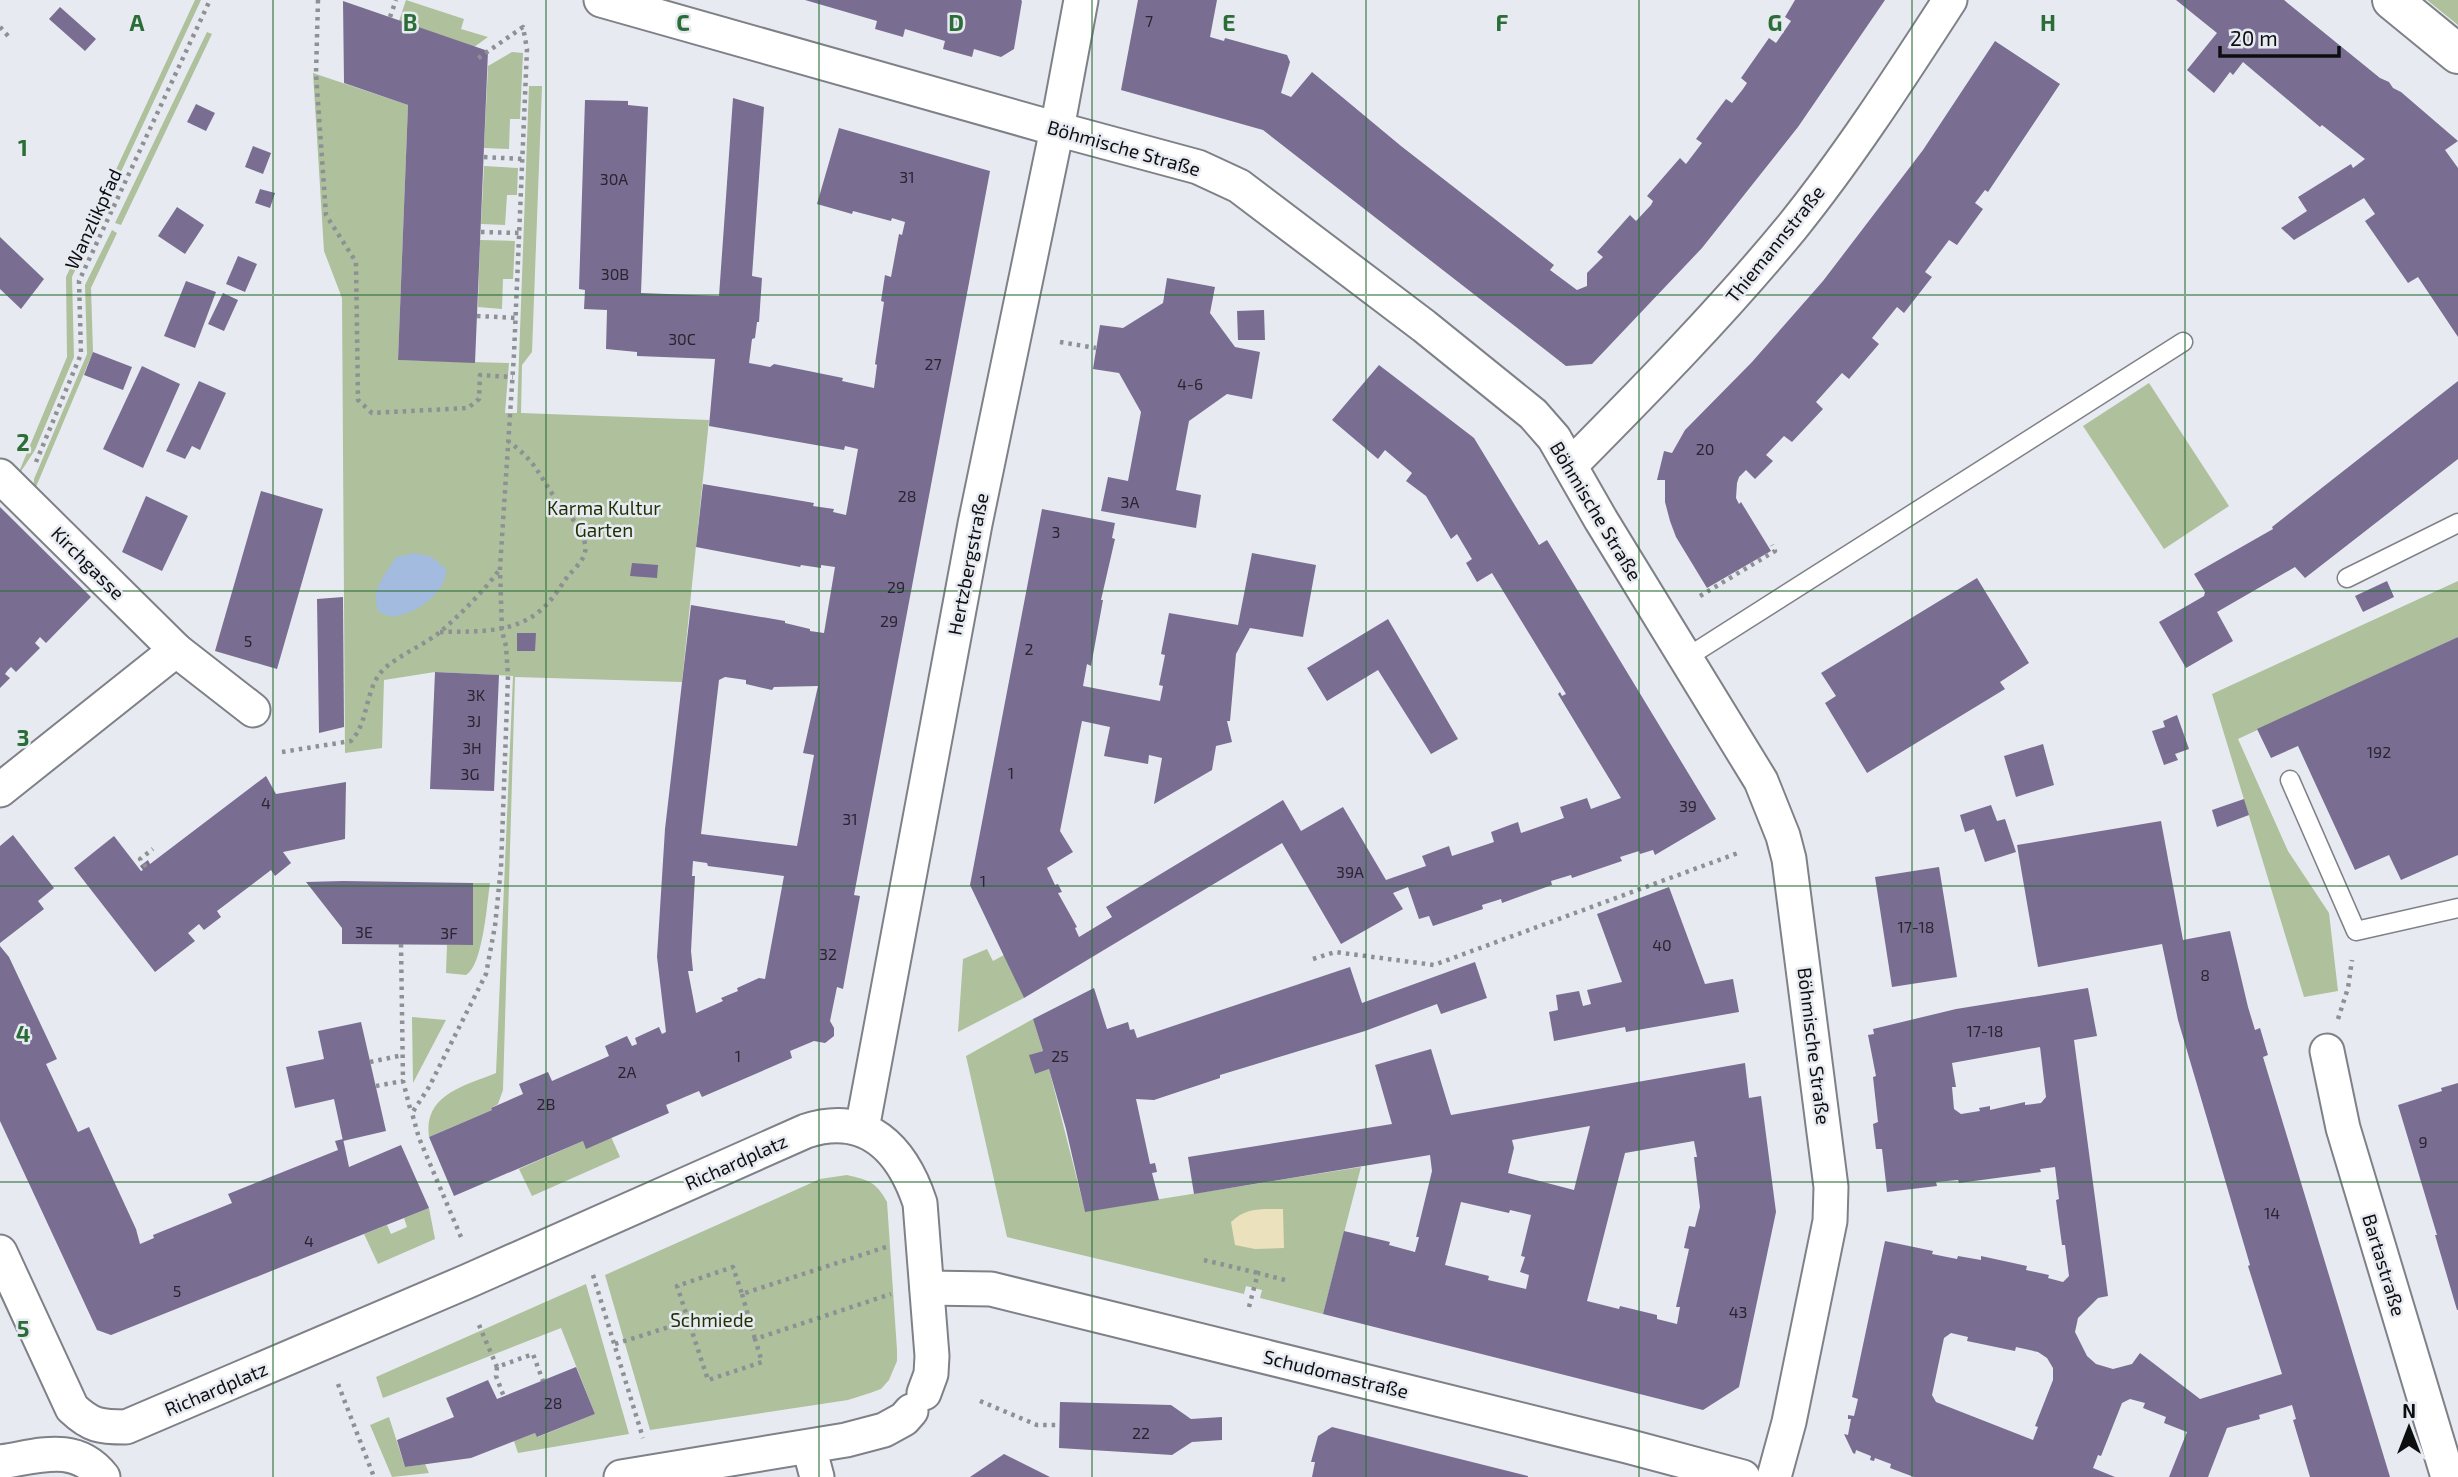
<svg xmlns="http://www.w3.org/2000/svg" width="2458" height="1477" viewBox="0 0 2458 1477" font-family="'Exo 2',sans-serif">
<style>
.green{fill:#aec09c}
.sand{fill:#ebe1bc}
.water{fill:#a2bbdf}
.building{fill:#796d92;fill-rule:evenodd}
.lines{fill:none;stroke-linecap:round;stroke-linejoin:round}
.service-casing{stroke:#7e8187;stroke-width:21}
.minor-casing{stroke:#7e8187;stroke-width:37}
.secondary-casing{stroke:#7e8187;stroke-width:42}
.path{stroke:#8d9094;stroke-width:4.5;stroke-dasharray:3.5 5;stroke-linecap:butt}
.service{stroke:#fff;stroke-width:18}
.minor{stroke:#fff;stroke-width:33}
.secondary{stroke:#fff;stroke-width:38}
.grid{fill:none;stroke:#2b6d37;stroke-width:2;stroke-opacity:0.55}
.labels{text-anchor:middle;stroke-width:5;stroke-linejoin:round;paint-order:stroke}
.number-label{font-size:16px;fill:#282630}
.street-label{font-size:19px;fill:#0d0e10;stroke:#e7ebf1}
.park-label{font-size:19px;fill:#1f3004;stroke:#e7ebf1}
.grid-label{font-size:23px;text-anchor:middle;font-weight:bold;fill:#2b6d37;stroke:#e7ebf1;stroke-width:5;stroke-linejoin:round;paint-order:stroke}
</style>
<rect width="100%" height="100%" fill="#e7ebf1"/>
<g class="green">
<path d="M195 0H201L72 277 74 357 35 450 16 479 67 357 66 277Z"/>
<path d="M406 0 464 19 461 29 488 37 474 47 399 21Z"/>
<path d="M2427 0H2458V25Z"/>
<path d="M207 32 212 34 121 225 115 223Z"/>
<path d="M512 52 523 53 520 119H510L509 149 484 148 488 66Z"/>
<path d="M313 73 408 105 398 360 509 363 505 413H517L529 86H542L532 352 522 365 521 413 709 420 682 682 515 677 503 1090 498 1104 491 1108 492 1110 429 1137C423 1094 465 1086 496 1073L513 676 435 672 384 680 382 748 345 753 342 298 324 251Z"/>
<path d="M484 166 518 168 517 195H507L505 225 481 224Z"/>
<path d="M112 230 117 233 91 288 93 352 33 494 34 479 87 354 85 285Z"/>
<path d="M480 240 515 241 513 279H503L502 309 478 307Z"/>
<path d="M2149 383 2229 506 2164 549 2083 426Z"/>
<path d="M2458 581V637L2238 739 2288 851 2329 913 2338 991 2304 997 2212 694Z"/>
<path d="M473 883H490C487 903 483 966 466 975L446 973 447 945H473Z"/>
<path d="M987 949 993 961 1004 955 1024 998 958 1032 963 959Z"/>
<path d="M412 1017 446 1020 413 1083Z"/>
<path d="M1033 1019 1043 1051 1030 1055 1035 1074 1049 1069 1085 1211 1361 1167 1323 1314 1260 1298 1262 1290 1246 1286 1244 1294 1007 1237 966 1056Z"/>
<path d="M608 1130 620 1157 532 1196 519 1169Z"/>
<path d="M847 1175C869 1180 876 1182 887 1202L897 1350V1361L889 1380 881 1389 870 1393 848 1400 650 1430 605 1275 820 1179Z"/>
<path d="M429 1208 435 1239 378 1264 364 1234 387 1225 391 1234 407 1227 404 1218Z"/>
<path d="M586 1284 629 1434 518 1453 514 1441 535 1433 538 1437 595 1414 561 1328 383 1398 376 1377Z"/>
<path d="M389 1417 405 1467 425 1464 429 1473 392 1477 370 1425Z"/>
</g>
<path class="sand" d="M1283 1209 1284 1248 1255 1249 1235 1245 1231 1222C1246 1207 1262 1209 1283 1209Z"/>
<path class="water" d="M415 553 432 557 446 569C448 591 416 614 395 616 389 617 384 614 379 612 369 589 386 575 396 557Z"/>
<g class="building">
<path d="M805 0H1021L1022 1 1014 49 1001 57 974 49 972 57 943 49 945 41 905 29 903 37 875 29 877 21Z"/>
<path d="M1138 0H1217L1210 37 1224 41 1225 38 1287 55 1290 62 1281 93 1291 97 1312 72 1401 146 1554 265 1550 270 1577 290 1587 286V273L1603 257 1597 252 1630 215 1636 221 1651 205 1653 201 1647 196 1680 158 1686 164 1702 143 1696 139 1726 99 1732 103 1743 89 1747 83 1741 78 1769 38 1776 43 1787 27 1791 21 1785 17 1795 0H1885L1798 127 1702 248 1592 364 1566 366 1263 130 1121 90Z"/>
<path d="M2176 0H2284L2380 78 2389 82 2393 88 2401 92 2458 141 2445 150 2458 168V337L2418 277 2408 283 2365 221 2375 214 2364 198 2294 240 2281 228 2307 211 2298 197 2351 164 2353 168 2365 159 2322 125 2320 127 2243 62 2233 75 2230 72 2214 93 2187 70 2217 33Z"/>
<path d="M343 1 488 51 475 363 398 360 408 105 344 83Z"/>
<path d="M60 7 96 39 85 51 49 19Z"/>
<path d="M1995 41 2060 84 1988 192 1985 190 1975 203 1983 209 1957 245 1949 240 1925 272 1932 277 1904 313 1897 307 1872 338 1879 344 1849 379 1842 373 1816 402 1823 409 1792 442 1784 436 1766 455 1773 461 1755 479 1746 470 1739 477 1737 483 1736 498 1739 504 1741 502 1771 551 1707 588 1676 537 1670 521 1665 502V480H1657L1664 451 1672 453 1685 430 1752 362 1823 281 1923 150Z"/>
<path d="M733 98 764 107 752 276 762 278 759 322H757L755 338 752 339 749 363 770 367 774 364 843 378 842 381 874 388 877 365 875 364 884 302 881 301 885 275 891 277 899 234 902 235 905 222 892 218 891 221 853 211 852 214 817 204 839 128 990 171 854 895 860 896 843 989 837 987 830 1021 834 1028V1036L825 1043 814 1041 790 1051 792 1058 702 1097 699 1091 666 1105 669 1113 586 1149 583 1141 454 1196 429 1137 492 1110 491 1108 523 1094 519 1084 548 1072 552 1081 609 1056 605 1046 627 1036 632 1046 637 1044 635 1038 659 1027 662 1034 666 1032 657 957 665 829 691 605 785 621V623L810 629V631L824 633 835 567 821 565V568L801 565 800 567 696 547 703 484 814 503 813 506 834 509 833 512 846 515 858 449 845 446 844 450 709 426 715 359 637 356V352L606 349 607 310 584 309 585 290 579 289 585 100 628 101V105L648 107 641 293 719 296ZM725 677 746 680V684L772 690 774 687 818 686 803 753 814 755 797 846 701 834 719 680ZM693 861 707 863 708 866 784 876 765 979 759 978 737 988 738 991 721 998 723 1001 696 1013 688 971H693L691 951 695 876H692Z"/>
<path d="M196 104 215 113 206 131 187 122Z"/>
<path d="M253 146 271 153 263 174 245 167Z"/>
<path d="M260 189 275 193 270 208 255 203Z"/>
<path d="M177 207 204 225 185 254 158 236Z"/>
<path d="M0 237 44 279 21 309 0 289Z"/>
<path d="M238 256 257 264 245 292 226 284Z"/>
<path d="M1167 278 1215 287 1210 313 1235 347 1260 352 1252 399 1227 394 1189 421 1176 490 1201 495 1196 528 1101 511 1108 477 1128 481 1141 412 1119 373 1093 369 1100 325 1123 328 1163 303Z"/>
<path d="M186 281 216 292 195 348 164 336Z"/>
<path d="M223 293 238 300 224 331 208 324Z"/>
<path d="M1264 310 1265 340H1238L1237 311Z"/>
<path d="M93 352 132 367 123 390 84 375Z"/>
<path d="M1379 365 1474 438 1539 545 1547 540 1716 819 1655 855 1653 850 1640 854 1639 851 1620 857 1622 861 1572 878 1571 875 1551 881 1552 885 1502 903 1501 899 1482 905 1483 909 1433 926 1429 916 1419 919 1408 887 1393 893 1403 909 1341 944 1282 843 1024 998 970 885 1042 509 1115 523 1112 538 1115 539 1101 600H1103L1091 666 1087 664 1083 686 1160 701 1163 686 1159 685 1165 655 1161 654 1169 613 1238 625 1252 553 1316 565 1303 637 1250 628 1236 654 1230 721H1227L1232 742 1216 746 1212 770 1154 804 1162 758 1149 755 1148 764 1104 756 1110 727 1082 721 1060 831 1073 852 1047 868 1055 885 1058 884 1062 892 1058 893 1077 927 1075 928 1079 937 1112 917 1106 907 1283 800 1301 831 1343 807 1386 880 1426 866 1422 856 1449 846 1452 856 1494 842 1491 832 1518 822 1521 833 1564 818 1560 807 1587 798 1591 809 1621 798 1558 694 1560 692 1562 696 1566 694 1492 573 1477 582 1466 563 1472 559 1457 534 1451 539 1426 496 1406 481 1412 473 1385 450 1378 459 1332 420Z"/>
<path d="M142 366 180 384 143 468 103 449Z"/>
<path d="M199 381 226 393 200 450 192 446 185 459 166 451Z"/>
<path d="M2458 381V459L2305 578 2295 567 2217 612 2233 641 2186 668 2159 622 2204 596 2205 592 2194 574 2273 529 2272 527Z"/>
<path d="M261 491 323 509 277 669 215 651Z"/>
<path d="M146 496 188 516 162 571 122 552Z"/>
<path d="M0 507 91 597 46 643 40 637 35 643 40 648 16 672 11 667 8 670 5 674 10 678 0 688Z"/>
<path d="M632 563 658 565 657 578 630 576Z"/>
<path d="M1977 578 2029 663 2000 682 2005 689 1867 773 1825 703 1836 696 1821 673Z"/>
<path d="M2387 581 2394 597 2363 612 2355 596Z"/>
<path d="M343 597 344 727 319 733 317 599Z"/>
<path d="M1388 619 1458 739 1431 754 1378 670 1327 701 1307 668Z"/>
<path d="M517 633H536L535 651H517Z"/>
<path d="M2458 637V855L2401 880 2389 855 2355 870 2298 746 2271 758 2257 729Z"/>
<path d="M435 672 499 675 494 791 430 789Z"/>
<path d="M2177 715 2189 749 2175 754 2178 760 2164 765 2152 731 2165 727 2163 721Z"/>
<path d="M2043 744 2054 785 2016 797 2004 756Z"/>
<path d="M266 776 276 794 346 782 345 839 283 852 291 863 275 876 271 870 217 911 221 917 204 930 199 924 188 933 195 941 155 972 74 868 114 836 141 871 143 870 140 866 148 860 150 864Z"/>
<path d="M2244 799 2249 815 2217 827 2212 810Z"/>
<path d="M1991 805 1997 821 2005 819 2016 852 1985 862 1974 829 1965 832 1960 815Z"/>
<path d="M2161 821 2183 940 2230 931 2248 1007 2255 1030 2260 1028 2268 1055 2263 1057 2390 1477H2310L2293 1420 2296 1419 2292 1405 2259 1415 2260 1419 2227 1428 2208 1477H2169L2187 1432 2164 1423 2166 1417 2143 1408 2145 1403 2130 1399 2122 1403 2101 1456 2098 1455 2093 1468 2115 1477H1914L1890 1468 1891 1464 1875 1458 1874 1461 1870 1460 1871 1456 1856 1450 1855 1454 1853 1453 1844 1434 1848 1435 1851 1419H1848V1415L1854 1416 1858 1399 1852 1397 1885 1241 1933 1251 1932 1254 1957 1259 1958 1256 1981 1260V1256L2027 1266 2026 1270 2049 1275 2048 1278 2063 1282 2069 1276 2065 1245H2062L2059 1223 2056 1200 2059 1199 2055 1167 2040 1169 2041 1172 1959 1183 1958 1180 1936 1182 1937 1186 1887 1192 1882 1149H1876L1873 1124 1878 1122 1873 1077 1876 1076 1868 1035 1874 1034 1873 1029 1956 1009 2088 988 2097 1036 2074 1040 2108 1296 2098 1298 2078 1318 2075 1332 2087 1356 2096 1364 2113 1369 2132 1364 2140 1353 2200 1399 2282 1374 2248 1266 2250 1265 2178 1020 2162 944 2038 967 2017 845ZM2040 1047 2046 1097 2041 1103 2025 1105V1102L1990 1110V1106L1979 1108 1980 1111 1961 1114 1954 1109 1952 1087H1956L1952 1063ZM1951 1333 1968 1337 1967 1341 2015 1351 2016 1347 2038 1352 2047 1358 2053 1368V1380L2035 1426 2038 1427 2033 1440 1936 1402 1932 1395 1944 1338Z"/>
<path d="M13 835 54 888 38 901 44 909 0 943V846Z"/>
<path d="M1939 867 1957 977 1892 987 1875 877Z"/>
<path d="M343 881 473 883V945L342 944V928L306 882Z"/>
<path d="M1669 887 1705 984 1733 979 1739 1012 1626 1032 1625 1027 1554 1041 1549 1012 1558 1010 1556 995 1579 991 1583 1006 1591 1004 1587 990 1622 982 1597 914Z"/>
<path d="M0 946 9 957 57 1059 46 1064 78 1132 89 1127 136 1229 140 1244 154 1238 153 1235 232 1203 228 1194 338 1150 335 1141 343 1139 349 1167 401 1145 429 1208 111 1335 97 1330 0 1121Z"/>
<path d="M1475 962 1487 998 1441 1014 1437 1004 1365 1031 1220 1075V1078L1154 1100 1136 1099 1150 1164 1155 1163 1157 1172 1152 1173 1159 1200 1085 1212 1066 1129 1049 1069 1035 1074 1029 1055 1043 1051 1033 1019 1094 988 1107 1029 1128 1022 1130 1030 1134 1029 1137 1038 1350 967 1362 1003Z"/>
<path d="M361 1022 386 1131 343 1141 334 1099 295 1108 286 1067 324 1059 318 1031Z"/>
<path d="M1431 1049 1451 1115 1745 1063 1749 1098 1761 1096 1776 1212 1739 1387 1703 1410 1323 1314 1344 1231 1390 1242 1389 1245 1415 1252 1419 1237H1416L1432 1171 1430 1155 1194 1194 1188 1157 1392 1124 1375 1065ZM1590 1126 1574 1190 1508 1173 1514 1148 1512 1140ZM1694 1141 1697 1157H1694L1700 1207 1695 1227 1689 1226 1684 1248 1689 1249 1676 1307H1680L1677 1324 1657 1319V1315L1620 1306 1619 1309 1587 1301 1625 1153ZM1461 1202 1509 1213 1510 1210 1531 1215 1521 1256 1525 1257 1520 1272 1529 1275 1526 1289 1488 1280 1489 1276 1445 1265Z"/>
<path d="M2458 1083V1310H2457L2435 1235H2437L2398 1105 2442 1091 2441 1088Z"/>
<path d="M576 1367 595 1414 537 1437 535 1433 471 1458 405 1467 397 1440 454 1417 446 1398 488 1380 497 1399Z"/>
<path d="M1060 1402 1171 1405 1191 1419 1222 1417V1440L1192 1442 1172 1455 1059 1448Z"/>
<path d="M1332 1427 1528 1476V1477H1312L1315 1462H1311L1318 1436Z"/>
<path d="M1004 1454 1050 1477H970Z"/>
</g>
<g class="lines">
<defs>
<g id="service">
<path d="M2347 578 2458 523"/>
<path d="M1686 658 2183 342"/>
<path d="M2290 780 2356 931 2458 908"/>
</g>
<g id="minor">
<path d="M601 0 1057 129 1198 167 1239 186 1424 326 1533 414 1554 438 1601 520 1761 781 1783 836 1789 859 1831 1187 1830 1221 1789 1422 1774 1477"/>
<path d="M1571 465C1647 388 1723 311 1792 227 1850 155 1900 77 1950 0"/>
<path d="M0 476 176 650 253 710"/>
<path d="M0 790 176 650"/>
<path d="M2327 1051 2343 1128 2448 1477"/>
<path d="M862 1129 975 524 1057 129 1081 0"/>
<path d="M0 1252 72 1408C91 1426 100 1427 126 1427L468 1281 806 1131C867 1111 902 1149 920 1203L932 1356 931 1374 924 1393"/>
<path d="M927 1288 991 1289 1627 1446 1743 1477"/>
<path d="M809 1447 817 1477"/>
<path d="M0 1462C37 1457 75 1441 103 1477"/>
<path d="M621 1477 846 1440 884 1430 904 1419 911 1411"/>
</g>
<path id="secondary" d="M2392 0 2458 54"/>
</defs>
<use href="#service" class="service-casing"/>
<use href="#minor" class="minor-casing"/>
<use href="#secondary" class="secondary-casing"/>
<g class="path">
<path d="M318 0 316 74 326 215 356 262 358 400 372 413 468 408 479 399 480 375 513 377"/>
<path d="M390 17 396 0"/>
<path d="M0 27 9 37"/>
<path d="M484 157 522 159"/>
<path d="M481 232 520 233"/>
<path d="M477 316 516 318"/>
<path d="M1060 342 1096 348"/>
<path d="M36 462 81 354 79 281 210 0"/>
<path d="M1700 596 1775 551 1772 545"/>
<path d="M440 632C479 631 520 635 549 602 556 594 562 584 568 576 576 567 588 557 585 544 581 523 564 511 553 495 537 471 534 460 509 442"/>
<path d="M282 752 351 741C370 721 364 687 385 668 401 654 424 645 440 632 461 614 484 591 500 569"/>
<path d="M146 867 140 859 153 849"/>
<path d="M401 944 403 1081 411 1112"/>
<path d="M1313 959 1335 952 1434 965 1738 853"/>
<path d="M2338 1019 2348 988 2352 960"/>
<path d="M370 1062 403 1055"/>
<path d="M376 1086 403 1081"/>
<path d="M461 1237 419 1138 412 1113 429 1087 486 974 495 926 501 867 508 676 506 646 502 631 500 568 514 354 527 49 523 27 477 59"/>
<path d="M886 1247 742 1294 733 1267 677 1286 708 1380 762 1362 755 1339 891 1294"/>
<path d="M1204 1260 1258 1273"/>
<path d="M593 1275 643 1438"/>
<path d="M742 1294 755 1339"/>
<path d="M1249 1307 1258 1273 1289 1281"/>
<path d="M725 1324 749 1317"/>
<path d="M479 1325 497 1367 533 1354 543 1381"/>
<path d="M615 1344 688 1321"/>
<path d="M497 1367 496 1376 504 1397"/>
<path d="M338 1384 374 1477"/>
<path d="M980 1401 1037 1425H1060"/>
</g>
<use href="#service" class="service"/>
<use href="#minor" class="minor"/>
<use href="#secondary" class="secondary"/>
</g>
<path class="grid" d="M273 0V1477M546 0V1477M819 0V1477M1092 0V1477M1366 0V1477M1639 0V1477M1912 0V1477M2185 0V1477M0 295H2458M0 591H2458M0 886H2458M0 1182H2458"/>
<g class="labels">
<g class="number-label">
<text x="1149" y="27">7</text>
<text x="907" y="183">31</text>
<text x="614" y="185">30A</text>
<text x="615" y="280">30B</text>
<text x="682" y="345">30C</text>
<text x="933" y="370">27</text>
<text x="1190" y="390">4-6</text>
<text x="1705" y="455">20</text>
<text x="907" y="502">28</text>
<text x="1130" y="508">3A</text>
<text x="1056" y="538">3</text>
<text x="896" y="593">29</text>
<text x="889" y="627">29</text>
<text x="248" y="647">5</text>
<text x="1029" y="655">2</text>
<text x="476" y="701">3K</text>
<text x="474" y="727">3J</text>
<text x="472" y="754">3H</text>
<text x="2379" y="758">192</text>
<text x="1011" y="779">1</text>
<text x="470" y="780">3G</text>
<text x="266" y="809">4</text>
<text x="1688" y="812">39</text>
<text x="850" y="825">31</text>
<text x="1350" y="878">39A</text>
<text x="983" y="887">1</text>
<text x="1916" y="933">17-18</text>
<text x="364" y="938">3E</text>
<text x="449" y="939">3F</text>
<text x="1662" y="951">40</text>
<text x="828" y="960">32</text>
<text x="2205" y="981">8</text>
<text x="1985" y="1037">17-18</text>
<text x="738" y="1062">1</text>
<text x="1060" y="1062">25</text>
<text x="627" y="1078">2A</text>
<text x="546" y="1110">2B</text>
<text x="2423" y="1148">9</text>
<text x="2272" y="1219">14</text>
<text x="309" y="1247">4</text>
<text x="177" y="1297">5</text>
<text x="1738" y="1318">43</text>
<text x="553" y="1409">28</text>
<text x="1141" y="1439">22</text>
</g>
<g class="street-label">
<text transform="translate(1124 148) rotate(16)" y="7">Böhmische Straße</text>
<text transform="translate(93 219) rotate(-65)" y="7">Wanzlikpfad</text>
<text transform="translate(1775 244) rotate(-51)" y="7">Thiemannstraße</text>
<text transform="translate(1596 511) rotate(59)" y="7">Böhmische Straße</text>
<text transform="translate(88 563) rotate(45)" y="7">Kirchgasse</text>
<text transform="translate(968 564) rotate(-79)" y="7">Hertzbergstraße</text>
<text transform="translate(1814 1046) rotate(83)" y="7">Böhmische Straße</text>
<text transform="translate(736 1162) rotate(-24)" y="7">Richardplatz</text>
<text transform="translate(2384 1265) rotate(73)" y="7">Bartastraße</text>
<text transform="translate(1336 1374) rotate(14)" y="7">Schudomastraße</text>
<text transform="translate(216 1389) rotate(-23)" y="7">Richardplatz</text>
</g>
<g class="park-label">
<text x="604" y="515">Karma Kultur<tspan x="604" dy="22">Garten</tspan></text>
<text x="712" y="1327">Schmiede</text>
</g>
</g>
<g class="grid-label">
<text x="137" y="31">A</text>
<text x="410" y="31">B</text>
<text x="683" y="31">C</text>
<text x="956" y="31">D</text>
<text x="1229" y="31">E</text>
<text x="1502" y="31">F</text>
<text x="1775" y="31">G</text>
<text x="2048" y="31">H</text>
<text x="23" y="156">1</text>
<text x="23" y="451">2</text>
<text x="23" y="746">3</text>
<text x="23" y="1042">4</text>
<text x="23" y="1337">5</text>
</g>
<g transform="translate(2409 1428)" stroke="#e7ebf1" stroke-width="5" paint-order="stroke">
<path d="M0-5L12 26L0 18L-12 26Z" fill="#0d0e10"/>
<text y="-10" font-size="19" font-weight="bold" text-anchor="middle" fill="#0d0e10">N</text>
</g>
<path d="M2220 46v10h119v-10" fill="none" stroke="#0d0e10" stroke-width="3.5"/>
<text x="2230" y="46" font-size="21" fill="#0d0e10" stroke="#e7ebf1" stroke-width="5" paint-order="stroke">20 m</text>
</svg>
